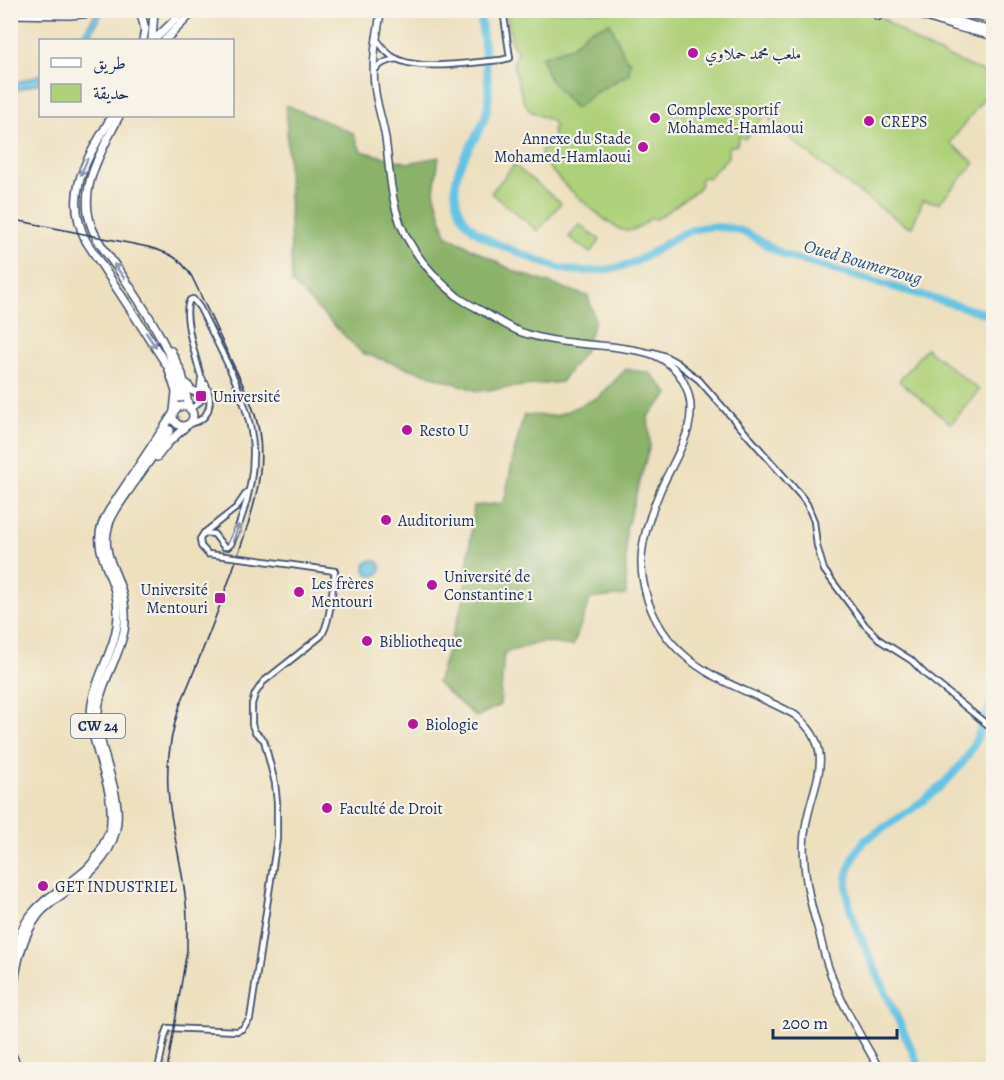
<svg xmlns="http://www.w3.org/2000/svg" width="1004" height="1080" viewBox="0 0 1004 1080" font-family="Alegreya,Amiri,serif">
<style>
.green{fill:#add078;stroke:#64806b;stroke-width:1.5}
.forest{fill:#8ab268;stroke:#527063;stroke-width:1.5}
.water{fill:#64c3e2;stroke:#4079a0;stroke-width:1.5}
.lines{fill:none;stroke-linecap:round;stroke-linejoin:round}
.river{stroke:#64c3e2;stroke-width:8}
.highway-tunnel{stroke:#c3bdab;stroke-width:7;stroke-dasharray:7 3.5;stroke-linecap:butt}
.minor-casing{stroke:#3a4a6c;stroke-width:8}
.major-casing{stroke:#3a4a6c;stroke-width:9}
.highway-casing{stroke:#3a4a6c;stroke-width:10}
.minor{stroke:#fff;stroke-width:4.5}
.major{stroke:#fff;stroke-width:6}
.highway{stroke:#fff;stroke-width:7}
.tram{stroke:#1b2f5e;stroke-width:1.5}
.minor-bridge-casing{stroke:#3a4a6c;stroke-width:8;stroke-linecap:butt}
.minor-bridge{stroke:#fff;stroke-width:4.5}
.oneway{stroke:#8d97ae}
.poi-dot{fill:#b5179e;stroke:#f7f3e8;stroke-width:2}
.labels{text-anchor:middle;stroke-width:4.5;stroke-linejoin:round;paint-order:stroke}
.shield{fill:#f7f3e8;stroke:#5d6a87;stroke-width:1.5}
.shield-label{font-size:15px;font-weight:bold;fill:#1b2f5e}
.poi-label{font-size:16px;fill:#1b2f5e;stroke:#f7f3e8;text-anchor:start}
.water-label{font-size:18px;font-style:italic;fill:#2d547f;stroke:#f7f3e8}
</style>
<rect width="100%" height="100%" fill="#f7f3e8"/>
<filter id="ink" filterUnits="userSpaceOnUse"><feTurbulence type="fractalNoise" baseFrequency=".0167" numOctaves="2"/><feDisplacementMap in="SourceGraphic" scale="12" xChannelSelector="R" yChannelSelector="G"/><feConvolveMatrix kernelMatrix="1 2 1 2 8 2 1 2 1" color-interpolation-filters="sRGB"/></filter>
<filter id="wash" filterUnits="userSpaceOnUse"><feTurbulence type="fractalNoise" baseFrequency=".008" numOctaves="4" result="noise"/><feDisplacementMap in="SourceGraphic" scale="24" xChannelSelector="R" yChannelSelector="G"/><feGaussianBlur stdDeviation="1.35" result="paint"/><feColorMatrix in="noise" values="0 0 0 0 0 0 0 0 0 0 0 0 0 0 0 0 0 1.4 0 .05"/><feComposite in="paint" operator="in"/></filter>
<g filter="url(#wash)">
<rect width="100%" height="100%" fill="#ede0be"/>
<g class="green">
<path d="M506 11H867L884 19 921 45 993 76V86L950 143 975 163 939 203 923 200 912 227 905 225 840 179 770 122 772 119 765 115 745 139 739 136 737 145 728 147V157L708 178 704 177 700 180 701 184 697 190 657 219 651 218C642 226 634 233 622 230 608 226 539 166 541 152 542 146 550 143 555 141L552 129 555 127 552 121 530 111 523 100 513 64 517 52 512 44Z"/>
<path d="M514 165 561 203 538 231 491 193Z"/>
<path d="M579 224 600 240 590 253 569 237Z"/>
<path d="M926 348 979 390 951 424 899 381Z"/>
</g>
<g class="forest">
<path d="M610 23 626 59 630 61 629 74 596 92 575 109 549 78 541 57 571 47 588 31Z"/>
<path d="M286 105 353 133 361 151 408 163 439 157 434 191 446 235 516 272 588 296 595 320 584 352 561 382 478 391 362 353 292 283Z"/>
<path d="M626 369 650 373 669 394 648 416 650 445 626 530V595L590 599 573 646 542 642 504 653 500 705 476 717 437 683 464 599 474 506 504 503 515 449 524 415 556 416 599 397Z"/>
</g>
<g class="water">
<path d="M97 11H103L88 40H78L88 26Z"/>
<path d="M40 74V83L11 92V84L34 77Z"/>
<circle cx="373" cy="568" r="8"/>
</g>
<g class="lines">
<g class="river">
<path d="M480 10C482 29 484 47 486 65 488 80 490 95 487 110 480 142 450 162 456 198 462 235 500 245 530 257 542 262 555 268 568 270 588 272 608 271 627 265 656 256 675 229 708 227 722 226 740 229 752 236 760 240 767 246 775 250 782 254 789 257 796 259L994 316"/>
<path d="M921 1070 858 931C844 896 840 873 864 841 900 816 943 793 968 755 979 737 986 715 994 695"/>
</g>
</g>
</g>
<g filter="url(#ink)">
<g class="lines">
<path class="highway-tunnel" d="M170 430 179 413 181 398"/>
<defs>
<g id="minor">
<path d="M376 38C381 45 386 54 395 58 420 72 472 62 501 60L510 58 503 10"/>
<path d="M374 71C380 63 387 61 397 59"/>
<path d="M653 352 665 356 676 362 699 380 801 496 807 504 814 521 817 546 824 570 865 625 881 641 911 660 925 674 994 730"/>
<path d="M191 409C195 404 202 403 204 396 207 390 202 380 200 373 196 358 181 312 190 300L193 299 200 308C220 350 252 403 253 450 254 482 244 515 231 544L228 547H224L214 534 204 533"/>
<path d="M190 423C211 421 213 400 206 384"/>
<path d="M208 554 201 546 200 539 204 533 236 508 247 492"/>
<path d="M158 1070 165 1036 168 1028 237 1031 242 1029 250 1019 277 839V802L275 783 264 740 255 732 252 725V704L255 694 263 682 321 636C331 622 332 589 335 571L257 560"/>
</g>
<path id="major" d="M381 10C377 36 371 63 375 89 377 107 384 124 386 142 389 165 390 188 396 210 405 245 431 275 458 297 466 303 475 307 484 312 498 320 511 330 527 334 556 343 586 344 615 347 628 349 642 350 654 355 668 361 679 371 685 385 703 422 674 458 660 491 652 510 644 532 642 552 640 569 643 585 648 601 655 621 667 640 683 654 714 683 759 694 795 715 838 750 814 780 806 824 804 834 803 845 804 856 805 882 811 907 819 932 822 945 825 959 830 972 842 1006 862 1038 880 1070"/>
<g id="highway">
<path d="M140 10 145 29 143 40"/>
<path d="M874 10 878 16 882 10"/>
<path d="M905 10 954 26 994 36"/>
<path d="M921 10 991 31"/>
<path d="M950 10 994 19"/>
<path d="M10 14 69 15 129 10"/>
<path d="M152 40 154 10"/>
<path d="M154 40 177 18 180 13 179 10"/>
<path d="M165 40 195 10"/>
<path d="M112 116C88 158 62 192 86 241L168 367 176 392 174 411"/>
<path d="M119 116C108 139 91 167 88 192 83 230 105 249 124 278 145 309 179 360 181 398"/>
<path d="M171 351 182 374 189 408"/>
<path d="M187 384 191 390 198 393 201 390 202 380"/>
<circle cx="183" cy="416" r="10"/>
<path d="M157 457 168 443 187 425"/>
<path d="M10 975C14 954 17 933 31 915 47 894 72 885 90 866 96 859 101 851 104 843 108 836 111 828 111 821 114 786 93 753 91 718 90 681 118 651 118 613 118 606 117 598 115 591 109 569 94 548 102 525 104 519 107 514 110 509L173 414"/>
<path d="M10 1008C15 977 18 940 39 914 47 905 57 898 67 891 88 876 108 859 115 833 125 798 100 758 98 722 95 688 118 663 124 631 127 613 124 595 117 578 113 568 108 558 107 548 105 539 107 530 110 521 116 507 126 495 134 483 146 466 159 448 170 430"/>
<path d="M10 1051 19 1070"/>
</g>
</defs>
<use href="#minor" class="minor-casing"/>
<use href="#major" class="major-casing"/>
<use href="#highway" class="highway-casing"/>
<use href="#minor" class="minor"/>
<use href="#major" class="major"/>
<use href="#highway" class="highway"/>
<path class="tram" d="M10 219 148 247C169 253 180 257 192 277 206 306 219 335 233 364 243 385 255 408 259 431 267 479 248 525 233 569 217 615 199 660 180 705 170 736 165 768 169 800 173 835 183 869 186 904 188 920 187 935 187 950L167 1070"/>
<defs>
<path id="minor-bridge" d="M208 554 257 560"/>
</defs>
<use href="#minor-bridge" class="minor-bridge-casing"/>
<use href="#minor-bridge" class="minor-bridge"/>
</g>
<defs><path id="oneway-shaft" d="M-6 0H5M1.5-3L5.5 0L1.5 3" fill="none" stroke-width="1.6" stroke-linecap="round" stroke-linejoin="round" transform="scale(1.5)"/></defs>
<g class="oneway">
<use href="#oneway-shaft" transform="translate(84 167) rotate(113)"/>
<use href="#oneway-shaft" transform="translate(119 271) rotate(-126)"/>
<use href="#oneway-shaft" transform="translate(151 340) rotate(56)"/>
<use href="#oneway-shaft" transform="translate(236 533) rotate(-70)"/>
</g>
</g>
<g class="poi-dot">
<circle cx="693" cy="53" r="6"/>
<circle cx="655" cy="118" r="6"/>
<circle cx="869" cy="121" r="6"/>
<circle cx="643" cy="147" r="6"/>
<rect x="195" y="390" width="12" height="12" rx="3"/>
<circle cx="407" cy="430" r="6"/>
<circle cx="386" cy="520" r="6"/>
<circle cx="432" cy="585" r="6"/>
<circle cx="299" cy="592" r="6"/>
<rect x="214" y="592" width="12" height="12" rx="3"/>
<circle cx="367" cy="641" r="6"/>
<circle cx="413" cy="724" r="6"/>
<circle cx="327" cy="808" r="6"/>
<circle cx="43" cy="886" r="6"/>
</g>
<g class="labels">
<rect class="shield" x="71" y="714" width="54" height="24" rx="4.5"/>
<g class="shield-label">
<text x="98" y="731">CW 24</text>
</g>
<g class="poi-label">
<text x="705" y="59">ملعب محمد حملاوي</text>
<text x="667" y="115">Complexe sportif<tspan x="667" dy="18">Mohamed-Hamlaoui</tspan></text>
<text x="881" y="127">CREPS</text>
<text x="631" y="144" text-anchor="end">Annexe du Stade<tspan x="631" dy="18">Mohamed-Hamlaoui</tspan></text>
<text x="213" y="402">Université</text>
<text x="419" y="436">Resto U</text>
<text x="398" y="526">Auditorium</text>
<text x="444" y="582">Université de<tspan x="444" dy="18">Constantine 1</tspan></text>
<text x="311" y="589">Les frères<tspan x="311" dy="18">Mentouri</tspan></text>
<text x="208" y="595" text-anchor="end">Université<tspan x="208" dy="18">Mentouri</tspan></text>
<text x="379" y="647">Bibliotheque</text>
<text x="425" y="730">Biologie</text>
<text x="339" y="814">Faculté de Droit</text>
<text x="55" y="892">GET INDUSTRIEL</text>
</g>
<g class="water-label">
<text transform="translate(863 262) rotate(16)" y="6">Oued Boumerzoug</text>
</g>
</g>
<rect width="1004" height="1080" fill="none" stroke="#f7f3e8" stroke-width="36"/>
<rect x="39" y="39" width="195" height="78" fill="#f7f3e8" stroke="#9fa5b1" stroke-width="1.5"/>
<rect x="51" y="58" width="30" height="9" fill="#ffffff" stroke="#9fa5b1" stroke-width="1.5"/>
<text x="93" y="69" font-size="18" fill="#1b2f5e">طريق</text>
<rect x="51" y="84" width="30" height="18" fill="#add078" stroke="#9fa5b1" stroke-width="1.5"/>
<text x="93" y="99" font-size="18" fill="#1b2f5e">حديقة</text>
<path d="M773 1029v9h124v-9" fill="none" stroke="#1b2f5e" stroke-width="3"/>
<text x="782" y="1029" font-size="18" fill="#1b2f5e" stroke="#f7f3e8" stroke-width="4.5" paint-order="stroke">200 m</text>
</svg>
